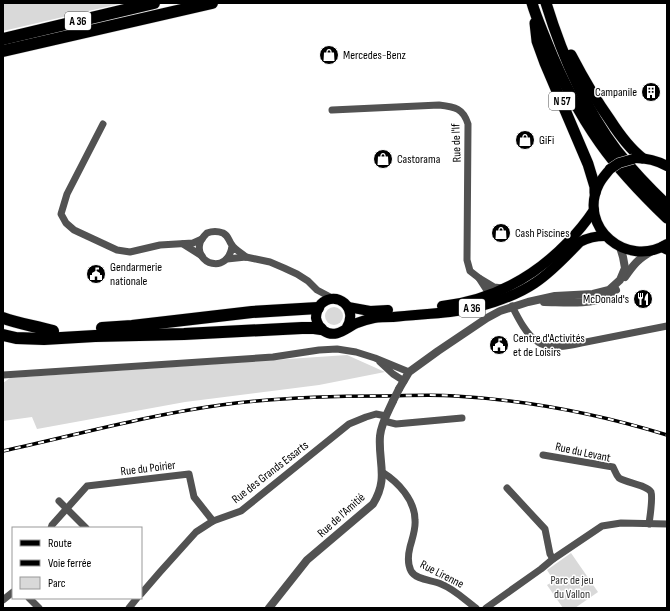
<svg xmlns="http://www.w3.org/2000/svg" width="670" height="611" viewBox="0 0 670 611" font-family="'Sofia Sans Condensed',sans-serif">
<style>
.green{fill:#d9d9d9}
.lines{fill:none;stroke-linecap:round;stroke-linejoin:round}
.primary-casing{stroke:#dbdbdb;stroke-width:11}
.trunk-casing{stroke:#dbdbdb;stroke-width:12}
.motorway-casing{stroke:#dbdbdb;stroke-width:13}
.minor{stroke:#525252;stroke-width:7}
.tertiary{stroke:#525252;stroke-width:8}
.primary{stroke:#000;stroke-width:10}
.trunk{stroke:#000;stroke-width:11}
.motorway{stroke:#000;stroke-width:12}
.rail-casing{stroke:#000;stroke-width:3.5}
.rail{stroke:#fff;stroke-width:2;stroke-dasharray:6;stroke-linecap:butt}
.primary-bridge-casing{stroke:#dbdbdb;stroke-width:11;stroke-linecap:butt}
.tertiary-bridge{stroke:#525252;stroke-width:8}
.primary-bridge{stroke:#000;stroke-width:10}
.labels{text-anchor:middle;stroke-width:3;stroke-linejoin:round;paint-order:stroke}
.shield{fill:#fff;stroke:#4c4c4c;stroke-width:1}
.shield-label{font-size:11px;font-weight:bold;fill:#000}
.poi-label{font-size:12px;fill:#000;stroke:#fff;text-anchor:start}
.street-label{font-size:12px;fill:#000;stroke:#fff}
.park-label{font-size:12px;fill:#303030;stroke:#fff}
</style>
<rect width="100%" height="100%" fill="#fff"/>
<g class="green">
<path d="M3 3H123L3 31Z"/>
<circle cx="334" cy="316" r="9"/>
<path d="M347 355 385 372 319 385 185 402 37 429 32 417 3 421V383L10 378Z"/>
<path d="M571 553 598 592 575 608H563L547 585 554 581 547 570Z"/>
</g>
<g class="lines">
<defs>
<g id="primary">
<path d="M635 158C647 158 656 160 667 166"/>
<path d="M610 169C606 174 602 178 599 184 577 227 627 269 667 244"/>
<path d="M442 306C492 300 532 279 567 243 577 233 586 222 594 210"/>
<path d="M348 307 370 311 388 310"/>
<path d="M346 329C360 308 336 289 321 304 318 308 316 313 316 318 317 323 320 328 324 331 336 339 346 328 357 323 362 321 369 319 374 318 380 317 387 317 393 317 412 315 431 314 450 312 477 309 513 298 535 283 552 272 566 256 580 242 589 237 596 236 605 236"/>
</g>
<g id="trunk">
<path d="M532 3C536 17 542 30 547 43 561 78 578 112 600 143 619 170 643 195 667 218"/>
<path d="M546 3C562 55 584 107 617 151 632 170 649 188 667 205"/>
<path d="M535 23 537 41 545 63 588 164 595 187V193"/>
<path d="M571 55C583 78 595 99 610 120 619 134 629 148 642 158"/>
<path d="M663 247 667 249"/>
</g>
<g id="motorway">
<path d="M3 39 154 3"/>
<path d="M3 51 212 3"/>
<path d="M3 318C19 324 36 326 53 331"/>
<path d="M102 328 132 326 252 312 318 308"/>
<path d="M3 335 16 338 44 339 95 336 184 334 302 328H314L321 329"/>
</g>
</defs>
<use href="#primary" class="primary-casing"/>
<use href="#trunk" class="trunk-casing"/>
<use href="#motorway" class="motorway-casing"/>
<g class="minor">
<path d="M332 110 439 105C455 107 463 108 468 124L467 260 470 271 479 278"/>
<path d="M103 124 67 194 61 214 66 223 74 230 117 250 130 252 160 245 193 243 202 239"/>
<path d="M183 244 202 256"/>
<path d="M232 246C228 275 194 264 200 243 201 239 204 236 207 233 212 231 218 231 223 233 229 236 228 240 232 245 235 250 242 253 246 257"/>
<path d="M227 259 246 257 270 262 284 268 297 274 308 281 317 290 334 299"/>
<path d="M494 296 490 295 479 278 494 287 503 288"/>
<path d="M512 306C518 318 527 336 538 342 550 350 568 346 581 343L667 326"/>
<path d="M380 362 393 374 404 381"/>
<path d="M3 375 273 357 319 350 337 349 356 352 375 358 409 372"/>
<path d="M384 421 396 424 462 418"/>
<path d="M543 455 613 467C615 471 616 475 619 478 627 483 647 485 651 492 653 498 650 516 649 524"/>
<path d="M382 472C398 482 415 500 415 520 416 529 412 539 410 547 408 555 407 563 411 571 416 580 432 580 441 584 454 589 465 600 476 608"/>
<path d="M507 488 545 529 550 554 553 559"/>
<path d="M59 501 86 528"/>
<path d="M51 528 52 525 87 486 189 474 194 497 213 521"/>
<path d="M141 594 160 572 196 532 213 521 241 511 349 424 366 417 376 414 386 416"/>
<path d="M29 598 39 608"/>
<path d="M3 600 13 592"/>
<path d="M129 608 137 598"/>
<path d="M486 608 541 569 553 559 602 526 621 523 667 524"/>
</g>
<g class="tertiary">
<path d="M625 277C634 264 638 259 652 251"/>
<path d="M544 302C561 302 591 305 605 297 609 295 612 292 616 290"/>
<path d="M399 389 409 372 438 351 487 318 500 311 528 302 555 296 593 294 609 290 620 280 625 268 623 257 620 247"/>
<path d="M269 608 307 560 373 504C389 478 378 463 380 436 381 424 388 412 393 401"/>
</g>
<use href="#primary" class="primary"/>
<use href="#trunk" class="trunk"/>
<use href="#motorway" class="motorway"/>
<defs>
<path id="rail" d="M3 451C76 435 148 415 221 405 274 398 327 396 380 396 405 396 430 394 455 396 526 400 599 414 667 435"/>
</defs>
<use href="#rail" class="rail-casing"/>
<use href="#rail" class="rail"/>
<defs>
<path id="primary-bridge" d="M610 169 619 163 633 159"/>
</defs>
<use href="#primary-bridge" class="primary-bridge-casing"/>
<path class="tertiary-bridge" d="M393 401 399 389"/>
<use href="#primary-bridge" class="primary-bridge"/>
</g>
<defs>
<symbol id="shop-disc" viewBox="-11 -11 22 22"><circle r="9.5" fill="#000" stroke="#fff"/><path d="M-5-2.5h2.3a2.7 3.5 0 0 1 5.4 0H5L5.5 6h-11ZM-1.5-2.5h3a1.5 2.3 0 0 0-3 0Z" fill="#fff"/></symbol>
<symbol id="building-disc" viewBox="-11 -11 22 22"><circle r="9.5" fill="#000" stroke="#fff"/><path d="M-4-6H4V6H1V3H-1V6H-4ZM-2.5-4.3h1.7v1.8h-1.7ZM.8-4.3h1.7v1.8H.8ZM-2.5-1h1.7V.8h-1.7ZM.8-1h1.7V.8H.8Z" fill="#fff"/></symbol>
<symbol id="civic-disc" viewBox="-11 -11 22 22"><circle r="9.5" fill="#000" stroke="#fff"/><path d="M-.6-6.5H3V-4.5H.6V-3L4-1V1h2V6H-6V1h2V-1L-.6-3ZM-1.2 2.5V6h2.4V2.5Z" fill="#fff"/></symbol>
<symbol id="restaurant-disc" viewBox="-11 -11 22 22"><circle r="9.5" fill="#000" stroke="#fff"/><path d="M-5-6h1v4h1v-4h1v4h1v-4h1v5L-1.5 .5V6h-2V.5L-5-1ZM5-6V6H3V1.5H1.5Q1.5-4 5-6Z" fill="#fff"/></symbol>
</defs>
<g fill-rule="evenodd">
<use href="#shop-disc" x="318" y="44" width="22" height="22"/>
<use href="#building-disc" x="640" y="81" width="22" height="22"/>
<use href="#shop-disc" x="514" y="129" width="22" height="22"/>
<use href="#shop-disc" x="372" y="148" width="22" height="22"/>
<use href="#shop-disc" x="490" y="222" width="22" height="22"/>
<use href="#civic-disc" x="85" y="263" width="22" height="22"/>
<use href="#restaurant-disc" x="632" y="288" width="22" height="22"/>
<use href="#civic-disc" x="488" y="334" width="22" height="22"/>
</g>
<g class="labels">
<g class="shield">
<rect x="65" y="12" width="26" height="18" rx="3"/>
<rect x="549" y="92" width="26" height="18" rx="3"/>
<rect x="459" y="299" width="26" height="18" rx="3"/>
</g>
<g class="shield-label">
<text x="78" y="25">A 36</text>
<text x="562" y="105">N 57</text>
<text x="472" y="312">A 36</text>
</g>
<g class="poi-label">
<text x="343" y="59">Mercedes-Benz</text>
<text x="637" y="96" text-anchor="end">Campanile</text>
<text x="539" y="144">GiFi</text>
<text x="397" y="163">Castorama</text>
<text x="515" y="237">Cash Piscines</text>
<text x="110" y="271">Gendarmerie<tspan x="110" dy="14">nationale</tspan></text>
<text x="629" y="303" text-anchor="end">McDonald's</text>
<text x="513" y="342">Centre d'Activités<tspan x="513" dy="14">et de Loisirs</tspan></text>
</g>
<g class="street-label">
<text transform="translate(456 143) rotate(-92)" y="4">Rue de l'If</text>
<text transform="translate(583 452) rotate(12)" y="4">Rue du Levant</text>
<text transform="translate(148 468) rotate(-7)" y="4">Rue du Poirier</text>
<text transform="translate(270 472) rotate(-38)" y="4">Rue des Grands Essarts</text>
<text transform="translate(341 515) rotate(-42)" y="4">Rue de l'Amitié</text>
<text transform="translate(442 574) rotate(27)" y="4">Rue Lirenne</text>
</g>
<g class="park-label">
<text x="572" y="584">Parc de jeu<tspan x="572" dy="14">du Vallon</tspan></text>
</g>
</g>
<rect width="670" height="611" fill="none" stroke="#000000" stroke-width="8"/>
<rect x="12" y="527" width="130" height="72" fill="#ffffff" stroke="#999999"/>
<rect x="20" y="540" width="20" height="6" fill="#000000" stroke="#999999"/>
<text x="48" y="547" font-size="12" fill="#000000">Route</text>
<rect x="20" y="560" width="20" height="6" fill="#000000" stroke="#999999"/>
<text x="48" y="567" font-size="12" fill="#000000">Voie ferrée</text>
<rect x="20" y="577" width="20" height="12" fill="#d9d9d9" stroke="#999999"/>
<text x="48" y="587" font-size="12" fill="#000000">Parc</text>
</svg>
